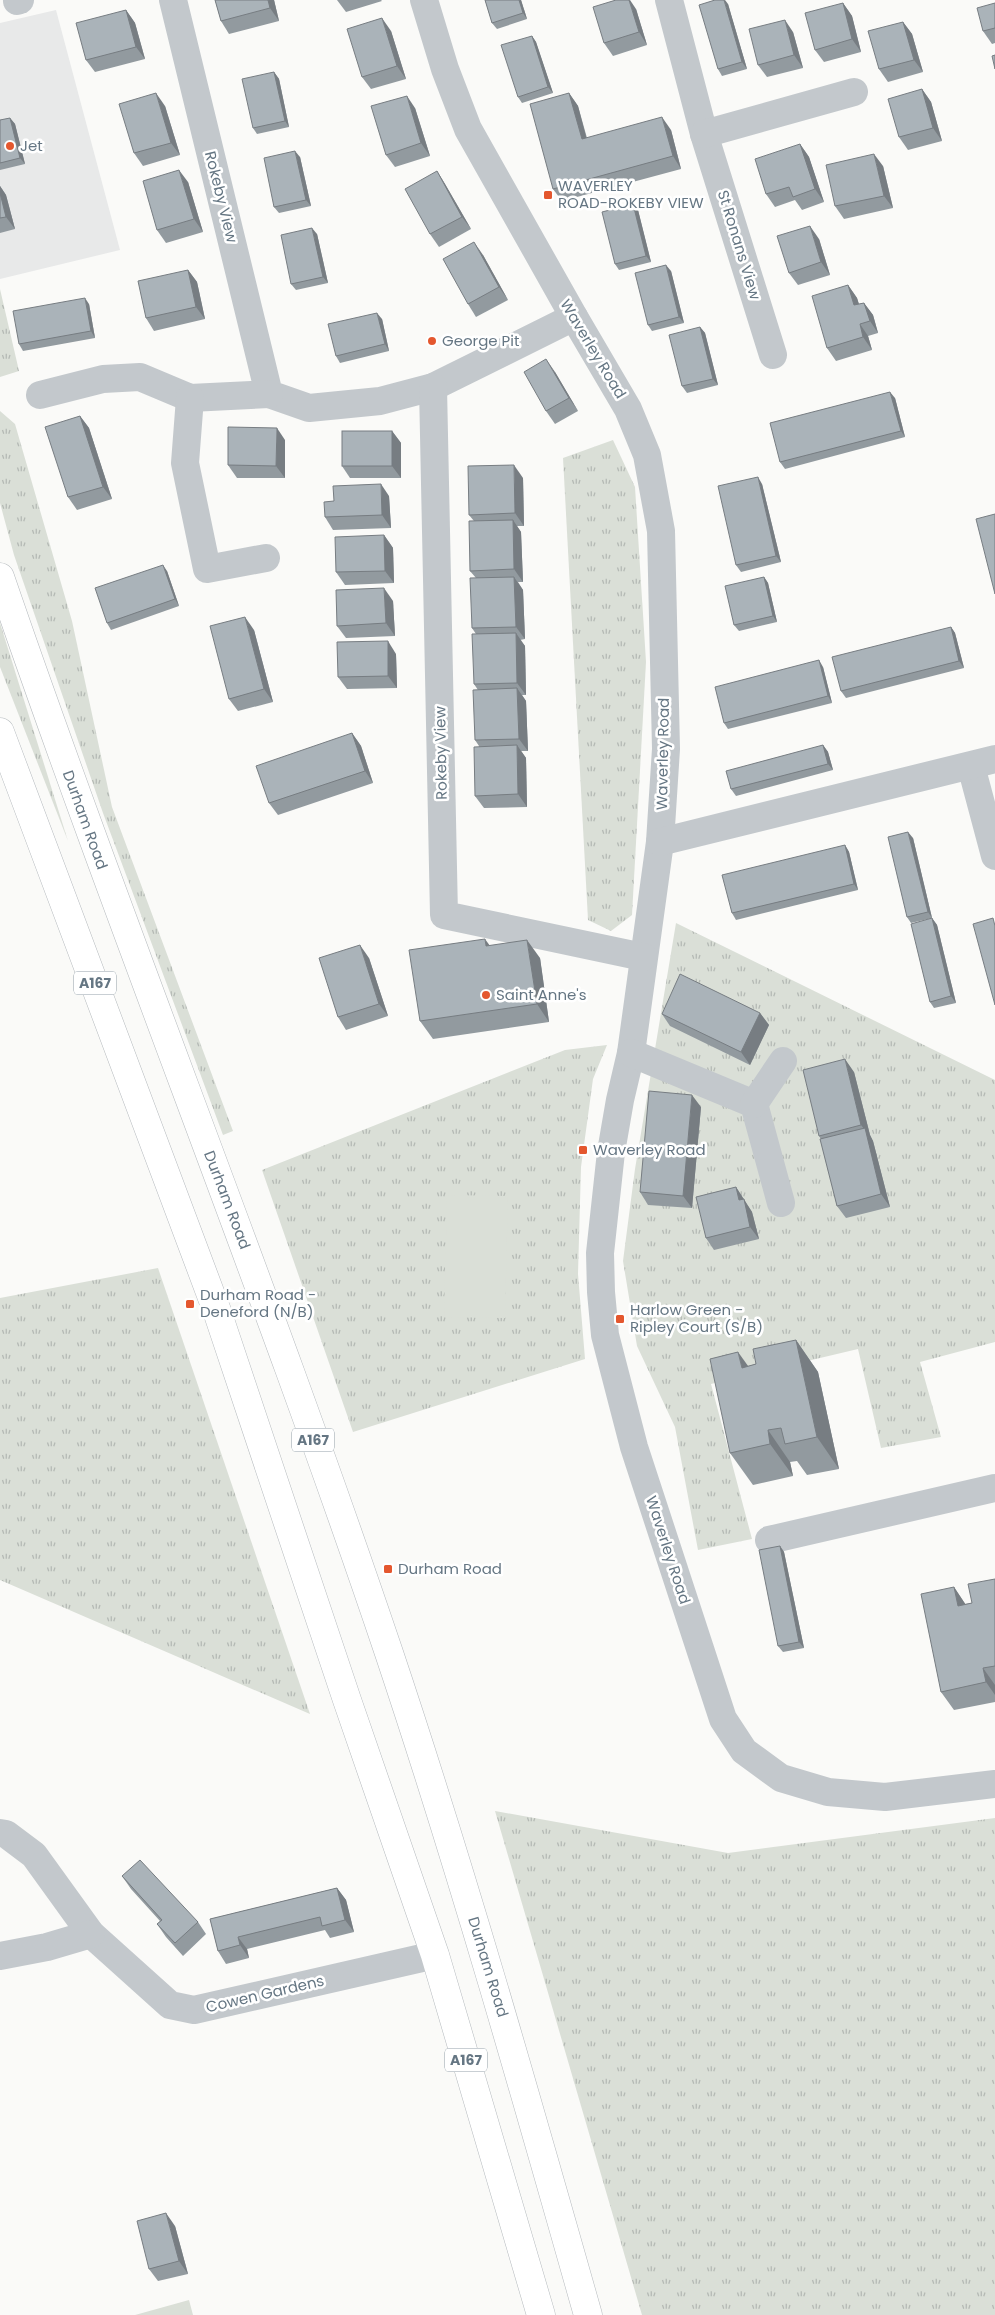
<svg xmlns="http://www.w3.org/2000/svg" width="995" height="2315" viewBox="0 0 995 2315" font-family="Poppins,sans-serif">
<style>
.built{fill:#e8e9e9}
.grass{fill:url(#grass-tufts)}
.pitch{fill:#dadfd7}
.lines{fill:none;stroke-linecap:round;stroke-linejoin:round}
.major-casing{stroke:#b5babe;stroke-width:29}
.minor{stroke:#c3c8cc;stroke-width:28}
.major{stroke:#fff;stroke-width:28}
.wall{fill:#929a9f}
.shaded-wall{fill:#777d82}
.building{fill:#aab3b9;stroke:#777d82}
.poi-dot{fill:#e4572e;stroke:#fff;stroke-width:2}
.labels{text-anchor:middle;stroke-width:5;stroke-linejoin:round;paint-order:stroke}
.shield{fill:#fff;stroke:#939fa8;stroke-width:1}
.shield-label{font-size:14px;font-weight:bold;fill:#657683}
.poi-label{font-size:15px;fill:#657683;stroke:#fff;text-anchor:start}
.street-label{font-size:15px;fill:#657683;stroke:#fff}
</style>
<defs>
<pattern id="grass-tufts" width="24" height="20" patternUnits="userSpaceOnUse" patternTransform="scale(1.25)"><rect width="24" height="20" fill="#dadfd7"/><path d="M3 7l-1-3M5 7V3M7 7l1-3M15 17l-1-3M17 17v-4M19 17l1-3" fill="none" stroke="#b4b9b4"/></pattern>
</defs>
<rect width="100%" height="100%" fill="#fafaf8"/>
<path class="built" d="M56 10 120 250 0 279V23Z"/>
<g class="grass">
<path d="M0 289 19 371 0 377Z"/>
<path d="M0 411 15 424 72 621 112 807 233 1131 223 1135 103 813 14 555 0 503Z"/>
<path d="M613 440 635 487 646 662 632 915 611 931 588 920 563 458Z"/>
<path d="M0 623 68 841 0 667Z"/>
<path d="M676 923 995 1080V1342L920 1362 941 1437 881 1448 858 1349 711 1384 752 1539 698 1550 675 1427 637 1346 623 1261 635 1169Z"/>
<path d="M607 1045 593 1079 581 1167 578 1274 585 1359 353 1432 262 1170 565 1050Z"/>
<path d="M158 1268 310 1714 0 1580V1298Z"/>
<path d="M495 1811 728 1853 995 1818V2315H642Z"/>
</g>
<g class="pitch">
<path d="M447 1195 508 1196 505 1318 444 1317Z"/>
<path d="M189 2300 193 2315H135Z"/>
</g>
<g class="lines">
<defs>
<g id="major">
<path d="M0 577C124 938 267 1291 389 1653 462 1871 525 2093 588 2315"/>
<path d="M0 732 217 1311 347 1700 435 1955 541 2315"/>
</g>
</defs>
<use href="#major" class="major-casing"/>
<g class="minor">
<path d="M173 0 269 394 309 408 380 401 433 387 574 317"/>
<path d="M424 0 445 69 468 129 574 317 628 409 647 455 661 531 666 749 660 842 631 1053 620 1100 611 1152 600 1253 601 1292 605 1335 634 1447 723 1719 744 1751 781 1778 828 1792 885 1797 995 1784"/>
<path d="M669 0 704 134 773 355"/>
<path d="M17 1 20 0"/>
<path d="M704 134 854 92"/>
<path d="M433 387 444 915 643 957"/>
<path d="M40 395 103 379 140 377 190 398 269 394"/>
<path d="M190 398 185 463 207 569 266 558"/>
<path d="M971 766 995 856"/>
<path d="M660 842 995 759"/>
<path d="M631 1053 754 1104 781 1203"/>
<path d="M754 1104 783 1061"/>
<path d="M769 1540 995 1488"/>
<path d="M0 1833 6 1834 34 1855 91 1934 170 2005 194 2010 435 1955"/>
<path d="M0 1956 47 1947 91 1934"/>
</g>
<use href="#major" class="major"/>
</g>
<g class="wall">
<path d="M215 0H274L279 21 229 34 221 21Z"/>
<path d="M337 0H381L382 1 346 12Z"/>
<path d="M485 0H521L527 19 497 29 492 23Z"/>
<path d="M843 3 852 16 861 52 824 62 815 50Z"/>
<path d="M995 3V43L992 44 983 31Z"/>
<path d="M728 4 747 69 722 76 718 69Z"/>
<path d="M636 9 647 45 613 56 604 43Z"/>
<path d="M126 10 135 23 145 59 95 72 86 60Z"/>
<path d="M903 22 912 34 923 72 888 82 879 69Z"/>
<path d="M391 31 406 79 371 89 362 77Z"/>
<path d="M793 32 803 68 767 77 758 65Z"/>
<path d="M532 36 536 42 553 93 522 103 518 97Z"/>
<path d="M274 72 279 79 289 127 257 134 253 128Z"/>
<path d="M922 89 931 102 942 141 908 150 899 137Z"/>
<path d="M569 93 578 106 587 138 671 130 681 169 562 201 553 189Z"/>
<path d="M165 106 180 155 143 166 134 153Z"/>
<path d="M415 108 430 156 395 167 386 155Z"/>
<path d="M10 118 15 124 25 164 0 170V120Z"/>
<path d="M800 144 809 157 824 202 802 210 795 200 775 207 766 194Z"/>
<path d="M300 157 311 206 279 213 274 207Z"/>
<path d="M883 166 893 208 844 219 835 206Z"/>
<path d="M437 171 445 184 471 229 439 247 430 234Z"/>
<path d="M188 182 203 232 166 243 157 230Z"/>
<path d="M0 186 6 195 15 229 0 233Z"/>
<path d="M633 204 638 210 651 262 619 270 615 264Z"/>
<path d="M317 234 328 283 296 290 291 284Z"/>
<path d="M819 239 830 275 798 285 789 273Z"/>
<path d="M483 255 508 300 476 317 468 304Z"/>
<path d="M188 270 197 282 205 319 154 331 146 318Z"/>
<path d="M671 271 684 323 652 331 648 325Z"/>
<path d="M848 285 857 298 859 304 864 303 873 315 878 333 868 336 872 350 836 361 827 348Z"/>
<path d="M89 304 95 338 23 351 19 344Z"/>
<path d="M382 319 389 351 340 363 336 356Z"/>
<path d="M700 327 705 333 718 385 687 393 682 386Z"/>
<path d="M555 372 578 411 555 424 546 411Z"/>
<path d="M895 398 905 437 785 469 780 462Z"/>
<path d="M80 416 89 428 112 499 77 510 68 497Z"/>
<path d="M392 431 401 443V478H350L342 466Z"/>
<path d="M285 440V478H237L228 465Z"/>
<path d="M523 478 524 526H517L521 532 523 582H518L523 590 525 639 520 640 525 646 526 695H522L526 701 528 751H521L526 758 527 807 484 808 475 796 479 746 475 740 478 690 474 684 476 634 472 628 476 578 470 571 474 521 469 515Z"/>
<path d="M762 484 781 562 741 572 736 565Z"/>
<path d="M389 496 391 528 333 530 325 517Z"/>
<path d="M384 535 393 548 394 583 345 585 336 572Z"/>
<path d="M167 571 179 606 111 630 107 623Z"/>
<path d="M764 577 768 583 777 622 739 631 734 625Z"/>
<path d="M393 601 395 636 346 638 337 626Z"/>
<path d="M951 627 955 633 964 668 846 698 841 691Z"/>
<path d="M254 630 273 702 238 711 229 699Z"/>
<path d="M396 654 397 688 347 689 338 677Z"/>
<path d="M823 667 832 703 728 729 724 723Z"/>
<path d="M352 733 361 746 373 783 278 815 269 803Z"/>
<path d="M823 745 828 752 833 770 736 796 731 789Z"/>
<path d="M913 838 932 918 911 923 907 917Z"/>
<path d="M845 845 849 852 858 890 736 920 732 913Z"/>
<path d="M932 918 937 925 956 1003 934 1008 930 1002Z"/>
<path d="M489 945 540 958 549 1022 433 1039 420 1021Z"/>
<path d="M369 958 388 1016 346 1030 338 1017Z"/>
<path d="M760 1013 769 1025 750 1065 670 1026 662 1014Z"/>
<path d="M854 1072 870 1135 873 1141 890 1207 846 1218 837 1206 821 1139 819 1136Z"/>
<path d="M701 1107 692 1208 648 1205 640 1192Z"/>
<path d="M736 1187 752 1212 759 1239 714 1250 706 1238Z"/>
<path d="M796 1340 818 1372 839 1469 807 1475 797 1461 790 1462 793 1476 753 1485 730 1453 748 1366 756 1364Z"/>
<path d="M780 1546 784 1552 804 1648 783 1652 778 1646Z"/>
<path d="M995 1579V1702L954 1710 941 1692 954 1587 965 1604 972 1603Z"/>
<path d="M122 1876 198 1922 206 1934 183 1956 166 1937 157 1924 160 1921 131 1889Z"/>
<path d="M337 1888 346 1900 354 1932 330 1938 325 1930 247 1949 249 1958 226 1964 218 1951 210 1919Z"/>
<path d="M175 2226 188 2274 158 2281 149 2269Z"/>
</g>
<g class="shaded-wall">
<path d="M268 0H274L279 21 270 8Z"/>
<path d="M519 0H521L527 19 523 13Z"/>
<path d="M629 0H630L636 9 647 45 639 32Z"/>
<path d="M724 0H725L728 4 747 69 742 62Z"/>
<path d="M843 3 852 16 861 52 852 39Z"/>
<path d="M126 10 135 23 145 59 136 47Z"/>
<path d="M382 18 391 31 406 79 397 66Z"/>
<path d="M785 20 793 32 803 68 794 55Z"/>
<path d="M903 22 912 34 923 72 914 60Z"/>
<path d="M532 36 536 42 553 93 548 87Z"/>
<path d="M274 72 279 79 289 127 285 121Z"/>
<path d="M922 89 931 102 942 141 933 128Z"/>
<path d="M156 93 165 106 180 155 171 143Z"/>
<path d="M569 93 578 106 590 152 582 139Z"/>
<path d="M407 96 415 108 430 156 421 143Z"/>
<path d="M662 117 671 130 681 169 673 156Z"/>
<path d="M10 118 15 124 25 164 20 158Z"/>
<path d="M800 144 809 157 824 202 815 189Z"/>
<path d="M295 151 300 157 311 206 306 200Z"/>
<path d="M874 154 883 166 893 208 884 196Z"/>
<path d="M179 170 188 182 203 232 194 219Z"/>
<path d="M437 171 445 184 471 229 462 217Z"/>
<path d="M0 186 6 195 15 229 6 217 0 193Z"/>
<path d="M633 204 638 210 651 262 646 256Z"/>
<path d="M810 226 819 239 830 275 821 262Z"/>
<path d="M312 228 317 234 328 283 323 277Z"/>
<path d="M474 242 483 255 508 300 499 287Z"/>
<path d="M666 265 671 271 684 323 679 317Z"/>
<path d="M188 270 197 282 205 319 196 307Z"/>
<path d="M848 285 857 298 863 318 854 305Z"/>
<path d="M85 298 89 304 95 338 91 331Z"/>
<path d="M864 303 873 315 878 333 870 321Z"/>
<path d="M377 313 382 319 389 351 385 344Z"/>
<path d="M860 324 868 336 872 350 863 337Z"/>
<path d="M700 327 705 333 718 385 713 379Z"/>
<path d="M546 359 555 372 578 411 569 398Z"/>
<path d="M890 392 895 398 905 437 901 431Z"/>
<path d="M80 416 89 428 112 499 103 487Z"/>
<path d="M277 428 285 440V478L276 466Z"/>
<path d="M392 431 401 443V478L392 466Z"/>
<path d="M514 465 523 478 524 526 515 513Z"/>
<path d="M758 477 762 484 781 562 776 556Z"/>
<path d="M381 484 389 496 391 528 382 515Z"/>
<path d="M513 520 521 532 523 582 514 569Z"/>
<path d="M384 535 393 548 394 583 385 571Z"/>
<path d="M163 565 167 571 179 606 175 599Z"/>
<path d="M514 577 523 590 525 639 516 627Z"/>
<path d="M764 577 768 583 777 622 773 616Z"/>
<path d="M384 588 393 601 395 636 386 623Z"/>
<path d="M245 617 254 630 273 702 264 689Z"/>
<path d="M951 627 955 633 964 668 959 661Z"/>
<path d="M516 633 525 646 526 695 517 683Z"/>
<path d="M388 641 396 654 397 688 388 676Z"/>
<path d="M819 660 823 667 832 703 828 696Z"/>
<path d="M517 688 526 701 528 751 519 739Z"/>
<path d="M352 733 361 746 373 783 365 771Z"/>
<path d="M517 745 526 758 527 807 518 794Z"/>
<path d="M823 745 828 752 833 770 828 764Z"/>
<path d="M908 832 913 838 932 918 928 912Z"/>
<path d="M845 845 849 852 858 890 854 884Z"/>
<path d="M932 918 937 925 956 1003 951 996Z"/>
<path d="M485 939 498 957 486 946Z"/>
<path d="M527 940 540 958 549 1022 537 1004Z"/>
<path d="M360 945 369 958 388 1016 379 1004Z"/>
<path d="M760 1013 769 1025 750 1065 741 1052Z"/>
<path d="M845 1059 854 1072 870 1135 873 1141 890 1207 881 1194 865 1130 861 1125Z"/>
<path d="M692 1095 701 1107 692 1208 683 1196Z"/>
<path d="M736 1187 752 1212 759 1239 750 1227 739 1200Z"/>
<path d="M796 1340 818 1372 839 1469 817 1437Z"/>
<path d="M738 1352 761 1384 742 1368Z"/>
<path d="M768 1430 790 1462 793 1476 770 1444Z"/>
<path d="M780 1546 784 1552 804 1648 799 1642Z"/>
<path d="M954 1587 966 1605 958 1606Z"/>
<path d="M983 1668 995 1685V1695L986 1682Z"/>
<path d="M337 1888 346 1900 354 1932 345 1920Z"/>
<path d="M238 1937 247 1949 249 1958 240 1945Z"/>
<path d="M166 2213 175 2226 188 2274 179 2261Z"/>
</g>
<g class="building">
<path d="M215 0H268L270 8 221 21Z"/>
<path d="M485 0H519L523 13 492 23Z"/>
<path d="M616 0H629L639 32 604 43 593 7Z"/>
<path d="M715 0H724L742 62 718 69 699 5Z"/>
<path d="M843 3 852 39 815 50 805 13Z"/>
<path d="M995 3V28L983 31 977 8Z"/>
<path d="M126 10 136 47 86 60 76 23Z"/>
<path d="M382 18 397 66 362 77 347 29Z"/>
<path d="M785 20 794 55 758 65 749 29Z"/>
<path d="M903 22 914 60 879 69 868 31Z"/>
<path d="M532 36 548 87 518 97 501 45Z"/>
<path d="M995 55V69L992 56Z"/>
<path d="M274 72 285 121 253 128 242 79Z"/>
<path d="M922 89 933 128 899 137 888 99Z"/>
<path d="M156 93 171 143 134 153 119 104Z"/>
<path d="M569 93 582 139 662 117 673 156 553 189 530 104Z"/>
<path d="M407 96 421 143 386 155 371 106Z"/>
<path d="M10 118 20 158 0 163V120Z"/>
<path d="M800 144 815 189 793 197 789 187 766 194 755 159Z"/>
<path d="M295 151 306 200 274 207 264 158Z"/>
<path d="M874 154 884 196 835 206 826 165Z"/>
<path d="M179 170 194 219 157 230 143 181Z"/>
<path d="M437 171 462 217 430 234 405 189Z"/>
<path d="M0 193 6 217 0 218Z"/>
<path d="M633 204 646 256 615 264 602 212Z"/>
<path d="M810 226 821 262 789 273 777 236Z"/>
<path d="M312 228 323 277 291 284 281 235Z"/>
<path d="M474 242 499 287 468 304 443 259Z"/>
<path d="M666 265 679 317 648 325 635 273Z"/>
<path d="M188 270 196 307 146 318 138 281Z"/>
<path d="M848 285 854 305 864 303 870 321 860 324 863 337 827 348 812 296Z"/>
<path d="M85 298 91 331 19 344 13 311Z"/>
<path d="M377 313 385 344 336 356 328 324Z"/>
<path d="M700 327 713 379 682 386 669 335Z"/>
<path d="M546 359 569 398 546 411 524 372Z"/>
<path d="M890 392 901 431 780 462 770 423Z"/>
<path d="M80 416 103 487 68 497 45 427Z"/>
<path d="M228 427 277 428 276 466 228 465Z"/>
<rect x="342" y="431" width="50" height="35"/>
<path d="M514 465 515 513 469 515 468 466Z"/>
<path d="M758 477 776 556 736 565 718 486Z"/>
<path d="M381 484 382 515 325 517 324 502 334 501 333 486Z"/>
<path d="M995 514V594L976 519Z"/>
<path d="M513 520 514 569 470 571 469 521Z"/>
<path d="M384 535 385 571 336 572 335 537Z"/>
<path d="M163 565 175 599 107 623 95 588Z"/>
<path d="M514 577 516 627 472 628 470 578Z"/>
<path d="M764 577 773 616 734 625 725 586Z"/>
<path d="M384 588 386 623 337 626 336 590Z"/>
<path d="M245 617 264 689 229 699 210 626Z"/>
<path d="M951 627 959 661 841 691 832 657Z"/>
<path d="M516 633 517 683 474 684 472 634Z"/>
<path d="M388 641V676L338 677 337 642Z"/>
<path d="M819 660 828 696 724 723 715 687Z"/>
<path d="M517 688 519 739 475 740 473 690Z"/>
<path d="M352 733 365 771 269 803 256 766Z"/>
<path d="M517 745 518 794 475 796 474 747Z"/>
<path d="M823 745 828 764 731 789 726 771Z"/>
<path d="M908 832 928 912 907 917 888 837Z"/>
<path d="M845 845 854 884 732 913 722 875Z"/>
<path d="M932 918 951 996 930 1002 911 924Z"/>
<path d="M993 918 995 926V1005L973 924Z"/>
<path d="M485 939 486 946 527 940 537 1004 420 1021 409 950Z"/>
<path d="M360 945 379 1004 338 1017 319 958Z"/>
<path d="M680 974 760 1013 741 1052 662 1014Z"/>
<path d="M845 1059 861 1125 819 1136 803 1070Z"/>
<path d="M649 1091 692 1095 683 1196 640 1192Z"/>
<path d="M865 1128 881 1194 837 1206 820 1139Z"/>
<path d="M736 1187 739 1200 744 1199 750 1227 706 1238 696 1197Z"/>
<path d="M796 1340 817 1437 785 1444 781 1428 768 1430 770 1444 730 1453 710 1359 738 1352 742 1368 756 1364 753 1349Z"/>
<path d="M780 1546 799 1642 778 1646 759 1550Z"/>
<path d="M995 1579V1666L983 1668 986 1682 941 1692 921 1594 954 1587 958 1606 972 1603 968 1584Z"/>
<path d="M140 1860 198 1922 175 1943 157 1924 162 1920 122 1876Z"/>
<path d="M337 1888 345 1920 322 1926 320 1917 238 1937 240 1945 218 1951 210 1919Z"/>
<path d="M166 2213 179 2261 149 2269 137 2221Z"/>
</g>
<g class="poi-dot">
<circle cx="10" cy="146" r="5"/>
<rect x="543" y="190" width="10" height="10" rx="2.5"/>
<circle cx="432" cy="341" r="5"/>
<circle cx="486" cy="995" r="5"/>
<rect x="578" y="1145" width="10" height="10" rx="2.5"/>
<rect x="185" y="1299" width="10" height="10" rx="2.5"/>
<rect x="615" y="1314" width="10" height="10" rx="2.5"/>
<rect x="383" y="1564" width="10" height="10" rx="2.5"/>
</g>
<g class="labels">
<g class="shield">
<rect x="74" y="971.5" width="42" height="23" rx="4"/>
<rect x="292" y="1428.5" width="42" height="23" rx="4"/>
<rect x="445" y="2048.5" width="42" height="23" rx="4"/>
</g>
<g class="shield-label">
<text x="95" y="988">A167</text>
<text x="313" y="1445">A167</text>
<text x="466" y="2065">A167</text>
</g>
<g class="poi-label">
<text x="20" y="151">Jet</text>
<text x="558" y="191">WAVERLEY<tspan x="558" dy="17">ROAD-ROKEBY VIEW</tspan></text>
<text x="442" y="346">George Pit</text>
<text x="496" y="1000">Saint Anne's</text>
<text x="593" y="1155">Waverley Road</text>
<text x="200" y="1300">Durham Road -<tspan x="200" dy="17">Deneford (N/B)</tspan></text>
<text x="630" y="1315">Harlow Green -<tspan x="630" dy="17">Ripley Court (S/B)</tspan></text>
<text x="398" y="1574">Durham Road</text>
</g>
<g class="street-label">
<text transform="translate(221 197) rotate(76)" y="5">Rokeby View</text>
<text transform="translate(739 245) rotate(73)" y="5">St Ronans View</text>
<text transform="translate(593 349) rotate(59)" y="5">Waverley Road</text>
<text transform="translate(441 753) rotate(-91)" y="5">Rokeby View</text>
<text transform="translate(663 754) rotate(-89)" y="5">Waverley Road</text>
<text transform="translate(85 820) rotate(70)" y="5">Durham Road</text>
<text transform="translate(227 1200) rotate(69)" y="5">Durham Road</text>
<text transform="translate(668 1550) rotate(72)" y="5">Waverley Road</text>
<text transform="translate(488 1967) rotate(73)" y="5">Durham Road</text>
<text transform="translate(265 1994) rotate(-13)" y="5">Cowen Gardens</text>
</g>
</g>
</svg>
